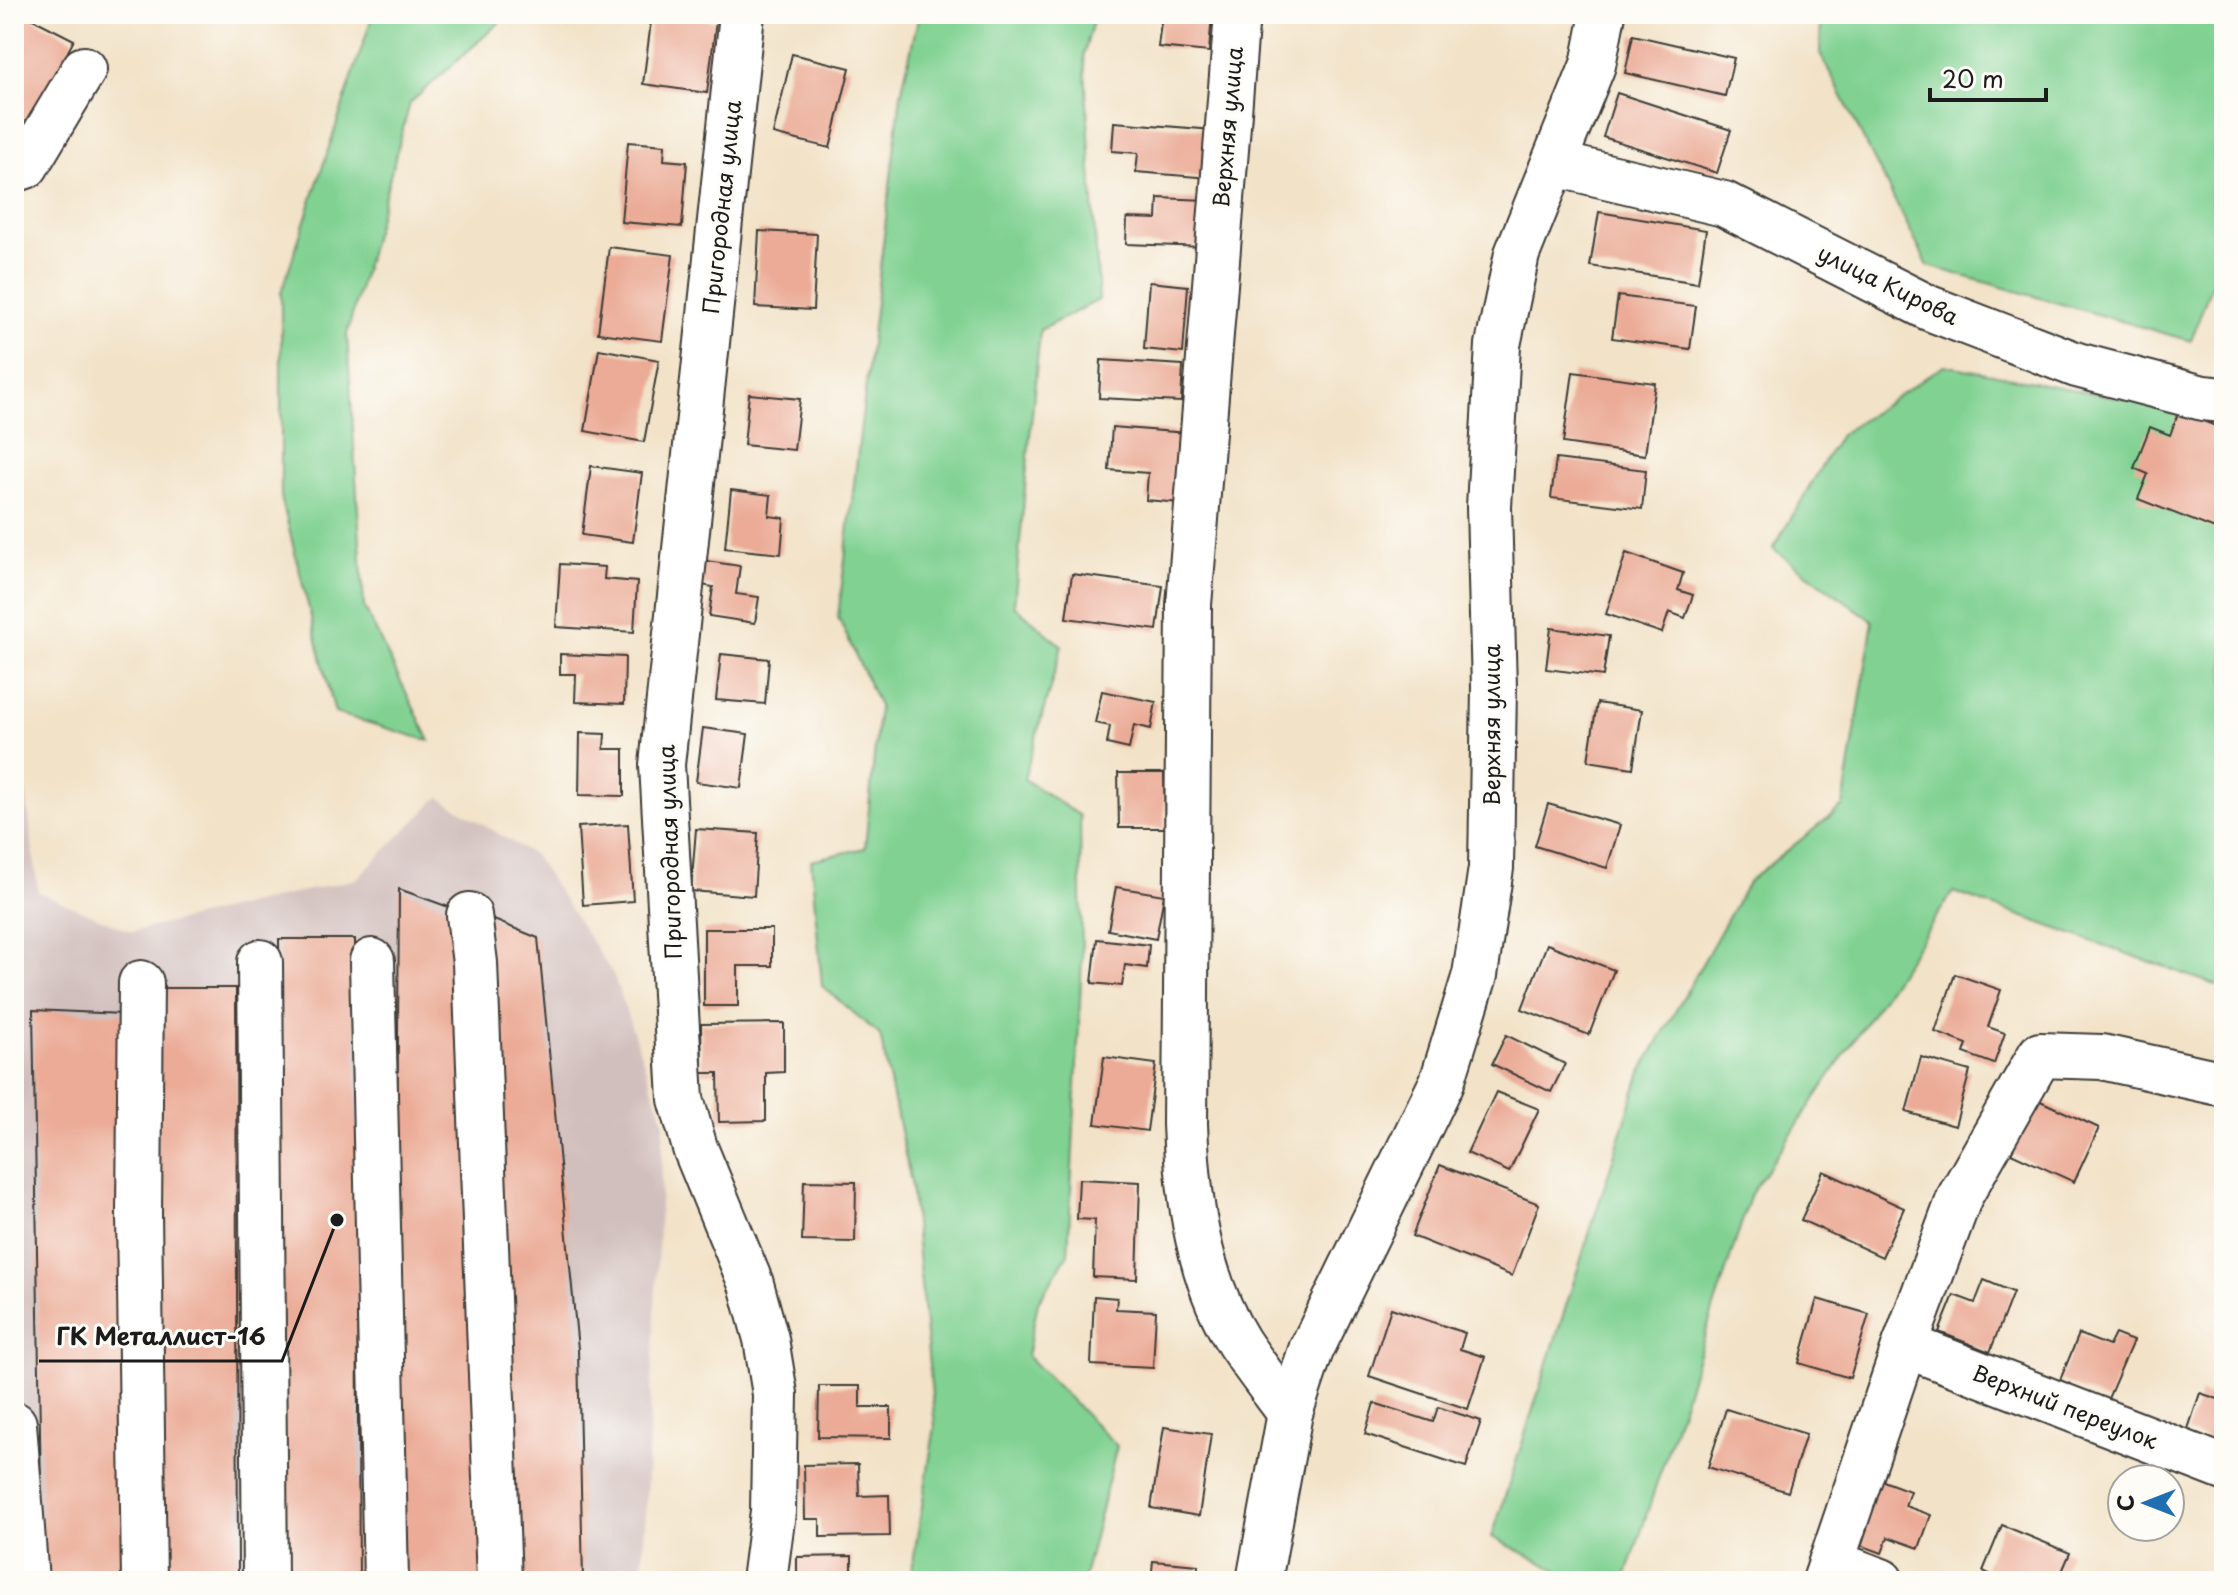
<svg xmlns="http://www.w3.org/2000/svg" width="2238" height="1595" viewBox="0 0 2238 1595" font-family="'Playpen Sans',sans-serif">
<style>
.industrial{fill:#d1bfbe}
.green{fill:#80d192;stroke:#4e7657;stroke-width:2}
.building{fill:#ebab96}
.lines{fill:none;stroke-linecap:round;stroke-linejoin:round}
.minor-casing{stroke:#3c3a36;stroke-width:48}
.minor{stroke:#fff;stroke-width:44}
.labels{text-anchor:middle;stroke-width:6;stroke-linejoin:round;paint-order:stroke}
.street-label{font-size:22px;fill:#1c1c1c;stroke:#fdfcf7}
.leader{fill:none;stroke:#1c1c1c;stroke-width:3}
.callout-dot{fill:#1c1c1c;stroke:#fdfcf7;stroke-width:3}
.callout-label{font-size:24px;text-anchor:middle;font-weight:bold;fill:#1c1c1c;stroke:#fdfcf7;stroke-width:6;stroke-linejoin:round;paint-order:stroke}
</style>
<rect width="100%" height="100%" fill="#fdfcf7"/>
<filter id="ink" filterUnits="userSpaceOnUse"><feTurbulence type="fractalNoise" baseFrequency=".0125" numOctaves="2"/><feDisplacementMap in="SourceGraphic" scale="16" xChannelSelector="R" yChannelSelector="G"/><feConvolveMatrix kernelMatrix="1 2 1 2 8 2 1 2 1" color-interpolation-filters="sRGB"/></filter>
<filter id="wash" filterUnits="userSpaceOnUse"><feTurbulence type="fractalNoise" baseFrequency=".006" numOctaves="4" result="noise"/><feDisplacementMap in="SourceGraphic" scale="32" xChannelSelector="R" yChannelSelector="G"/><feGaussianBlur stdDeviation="1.8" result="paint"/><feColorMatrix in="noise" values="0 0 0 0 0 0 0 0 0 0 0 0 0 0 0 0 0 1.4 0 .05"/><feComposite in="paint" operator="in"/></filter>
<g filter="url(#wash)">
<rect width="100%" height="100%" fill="#f2e2c7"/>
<path class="industrial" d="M14 690 38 892 132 932 356 879 439 797 535 856 613 974 664 1121 642 1581H14Z"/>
<g class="green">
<path d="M373 14H509L410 103 347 334 364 607 430 741 335 713 281 497V293Z"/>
<path d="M919 14H1095L1084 54 1099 300 1040 330 1014 605 1062 646 1024 779 1080 816 1082 958 1068 1254 1038 1302 1027 1356 1117 1446 1083 1581H910L935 1426 911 1183 880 1035 822 986 811 860 865 848 879 706 838 617 901 94Z"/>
<path d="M1821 14H2224V249L2191 341 1928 266 1820 53Z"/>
<path d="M1944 365 2224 418V988L1953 892 1751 1194 1625 1581H1578L1492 1537 1641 1072 1749 881 1843 806 1873 621 1773 549 1840 435Z"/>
</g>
<g id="blocks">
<g class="building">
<path d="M14 14H23L74 40 17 149 14 148Z"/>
<path d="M652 14 716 21 707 93 643 84Z"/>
<path d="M1162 14H1212L1209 52 1158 47Z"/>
<path d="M1633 35 1734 58 1725 96 1625 73Z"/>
<path d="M792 54 850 68 830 148 773 134Z"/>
<path d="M1617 93 1731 130 1717 173 1603 137Z"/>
<path d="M1114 122 1214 130 1210 178 1136 172 1138 153 1112 151Z"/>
<path d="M628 142 665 145 664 160 687 162 682 227 621 222Z"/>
<path d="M1158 198 1207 200 1205 247 1126 244 1127 218 1157 219Z"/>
<path d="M1599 212 1706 230 1698 283 1590 266Z"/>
<path d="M759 231 817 234 813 310 755 307Z"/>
<path d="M609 247 673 255 662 341 598 333Z"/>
<path d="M1149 282 1188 286 1183 353 1144 349Z"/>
<path d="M1618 296 1696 306 1690 349 1612 338Z"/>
<path d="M599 349 659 360 644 442 585 431Z"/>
<path d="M1101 360 1183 365 1181 402 1099 398Z"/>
<path d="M1573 372 1655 383 1645 455 1563 443Z"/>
<path d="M749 394 800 399 794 450 744 445Z"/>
<path d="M2179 412 2224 429V520L2220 531 2138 499 2148 474 2134 468 2150 427 2170 435Z"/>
<path d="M1112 427 1187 433 1181 503 1146 500 1148 473 1109 470Z"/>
<path d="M1556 459 1646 470 1642 509 1551 498Z"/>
<path d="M591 466 642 473 633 542 582 535Z"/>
<path d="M731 490 771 495 769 516 784 518 781 554 725 548Z"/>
<path d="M1626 553 1683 573 1678 590 1693 595 1685 618 1669 612 1662 633 1606 614Z"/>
<path d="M700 560 740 566 736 594 759 597 755 623 709 616 713 587 696 584Z"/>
<path d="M560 564 605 567 604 579 637 582 634 632 556 627Z"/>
<path d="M1072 574 1163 586 1157 630 1066 618Z"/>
<path d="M1551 628 1609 636 1603 676 1546 669Z"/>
<path d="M560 654 625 657 624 704 575 702 576 674H560Z"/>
<path d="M721 654 769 659 765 704 716 700Z"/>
<path d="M1102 691 1156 702 1151 729 1134 725 1129 749 1107 744 1110 726 1095 723Z"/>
<path d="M1597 703 1642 710 1633 768 1588 761Z"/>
<path d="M703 728 748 734 741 788 696 782Z"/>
<path d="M580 733 605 734 604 749H624V796L579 795Z"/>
<path d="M1118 773H1164L1165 828H1119Z"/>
<path d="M1548 804 1620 825 1607 868 1535 846Z"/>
<path d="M628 824 633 901 583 905 578 827Z"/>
<path d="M696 829 758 833 754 896 691 891Z"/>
<path d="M1116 887 1164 895 1156 939 1108 930Z"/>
<path d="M399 889 457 910 483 1581H400L395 1469Z"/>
<path d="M489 918 538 938 578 1349 583 1581H516Z"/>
<path d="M704 929H772V966H738V1006H704Z"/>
<path d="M279 939H355L359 1581H284Z"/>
<path d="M1097 939 1149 945 1147 968 1125 965 1122 986 1092 983Z"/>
<path d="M1547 944 1614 970 1589 1035 1522 1009Z"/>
<path d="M1955 974 2001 990 1988 1027 2005 1033 1994 1064 1964 1053 1967 1044 1935 1032Z"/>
<path d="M162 988H236L238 1581H160L153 1337Z"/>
<path d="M33 1010 122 1014 129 1581H45L41 1493Z"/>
<path d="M784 1023V1072L766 1073V1121L719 1122 718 1073H702L701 1024Z"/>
<path d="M1506 1035 1565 1064 1551 1092 1492 1064Z"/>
<path d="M1104 1057 1156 1064 1147 1131 1095 1124Z"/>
<path d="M1921 1057 1970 1071 1955 1126 1906 1112Z"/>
<path d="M1496 1092 1539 1109 1509 1172 1467 1153Z"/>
<path d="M2036 1099 2099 1128 2074 1182 2011 1153Z"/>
<path d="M1440 1165 1539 1204 1512 1276 1412 1236Z"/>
<path d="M1823 1171 1904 1208 1882 1257 1801 1220Z"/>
<path d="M1079 1179 1140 1182 1137 1279 1093 1277 1095 1220 1077 1219Z"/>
<path d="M804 1181 856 1182 855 1242 802 1241Z"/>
<path d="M1984 1280 2013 1292 1990 1352 1939 1332 1954 1295 1975 1303Z"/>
<path d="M1094 1296 1117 1298 1116 1309 1156 1311 1153 1368 1091 1365Z"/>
<path d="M1817 1299 1869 1314 1850 1378 1799 1363Z"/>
<path d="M1391 1308 1465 1333 1460 1349 1485 1357 1468 1409 1369 1376Z"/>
<path d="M2079 1334 2109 1346 2115 1334 2133 1341 2107 1401 2060 1380Z"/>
<path d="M819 1386H860V1407H891V1438L818 1437Z"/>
<path d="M2200 1393 2224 1401V1445L2187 1432Z"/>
<path d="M1374 1403 1433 1422 1438 1407 1481 1421 1466 1467 1365 1434Z"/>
<path d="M1726 1409 1806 1434 1788 1492 1708 1467Z"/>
<path d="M1164 1427 1211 1434 1199 1516 1151 1508Z"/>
<path d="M858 1464 859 1496 889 1495 890 1536 820 1537V1519H805L804 1465Z"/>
<path d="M1878 1479 1910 1491 1905 1506 1931 1515 1919 1548 1888 1537 1882 1553 1855 1543Z"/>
<path d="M2002 1525 2070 1553 2058 1581H2004L1983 1571Z"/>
<path d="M852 1556V1581H797V1557Z"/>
<path d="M1153 1561 1198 1565 1197 1581H1151Z"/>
</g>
</g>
</g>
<g filter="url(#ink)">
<use href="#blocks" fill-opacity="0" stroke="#3c3a36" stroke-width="2"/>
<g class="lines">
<defs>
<g id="minor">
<path d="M742 14 662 765 681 1099 695 1148 751 1284 766 1339 775 1394 773 1512 764 1581"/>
<path d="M1237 14 1189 605 1185 1124C1188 1199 1198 1278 1239 1343 1255 1367 1273 1390 1290 1413"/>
<path d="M1555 164 1724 204 1929 308 2077 365 2203 398 2224 400"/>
<path d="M14 170 26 166 84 69"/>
<path d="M469 915 475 963 499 1581"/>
<path d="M372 961 386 1581"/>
<path d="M260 962 265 1581"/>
<path d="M141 983 139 1213 144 1581"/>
<path d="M1905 1345 2224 1468"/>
<path d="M14 1424 26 1581"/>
<path d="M1831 1562 1881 1581"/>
<path d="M1259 1581 1290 1413 1311 1350 1442 1082 1475 975 1491 868 1494 688 1489 507 1498 345 1517 254 1593 65 1603 14"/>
<path d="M1825 1581 1905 1345 1960 1196 2040 1055 2102 1057 2224 1084"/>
</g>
</defs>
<use href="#minor" class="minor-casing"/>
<use href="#minor" class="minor"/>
</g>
</g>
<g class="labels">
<g class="street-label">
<text transform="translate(1228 127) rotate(-85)" y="8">Верхняя улица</text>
<text transform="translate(722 207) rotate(-84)" y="8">Пригородная улица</text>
<text transform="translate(1888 285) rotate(26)" y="8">улица Кирова</text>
<text transform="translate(1492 725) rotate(-90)" y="8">Верхняя улица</text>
<text transform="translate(670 852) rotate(-92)" y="8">Пригородная улица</text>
<text transform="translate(2065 1407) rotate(21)" y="8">Верхний переулок</text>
</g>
</g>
<path class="leader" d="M337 1220L282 1361H39"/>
<circle class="callout-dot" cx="337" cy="1220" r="8"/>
<g class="callout-label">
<text x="161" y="1345">ГК Металлист-16</text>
</g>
<rect width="2238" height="1595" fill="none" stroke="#fdfcf7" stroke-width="48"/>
<g transform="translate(2146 1503) rotate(270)"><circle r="38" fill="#fdfcf7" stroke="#a3a29f" stroke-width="2"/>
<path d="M0-6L14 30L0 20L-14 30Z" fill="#1f6fb2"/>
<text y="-12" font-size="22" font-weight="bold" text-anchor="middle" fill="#1c1c1c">С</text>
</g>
<path d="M1930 88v12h116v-12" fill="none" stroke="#1c1c1c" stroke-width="4"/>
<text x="1942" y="88" font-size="24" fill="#1c1c1c" stroke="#fdfcf7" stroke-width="6" paint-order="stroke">20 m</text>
</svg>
